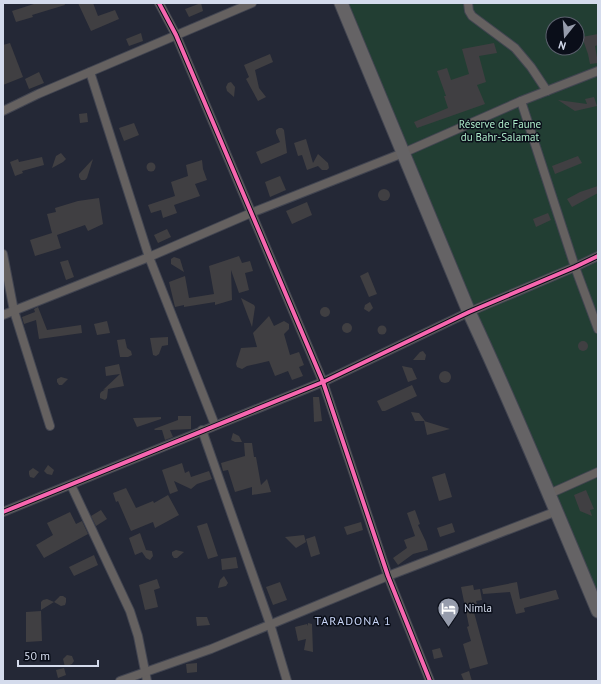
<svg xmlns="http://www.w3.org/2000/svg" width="601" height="684" viewBox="0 0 601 684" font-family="'PT Sans',sans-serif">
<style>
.green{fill:#223e33;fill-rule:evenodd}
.building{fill:#403f42}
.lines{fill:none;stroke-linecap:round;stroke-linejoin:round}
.minor-casing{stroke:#424551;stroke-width:10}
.primary-casing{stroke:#424551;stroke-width:15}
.minor{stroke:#656160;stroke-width:8}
.primary{stroke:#656365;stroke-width:13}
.cycleway-casing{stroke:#0a0e19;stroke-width:6}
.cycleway{stroke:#f766af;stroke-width:4}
.labels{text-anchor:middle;stroke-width:3;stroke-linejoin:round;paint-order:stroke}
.park-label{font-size:11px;fill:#aceac8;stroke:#0a0e19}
.poi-label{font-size:11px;fill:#d4dbec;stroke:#0a0e19;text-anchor:start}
.neighbourhood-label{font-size:12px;letter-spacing:1px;fill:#c9d6f8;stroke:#0a0e19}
</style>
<rect width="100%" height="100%" fill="#242836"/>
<path class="green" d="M341 3H598V611ZM553 24H577V48H553Z"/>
<g class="building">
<path d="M37 3H64L65 5 32 15 33 17 16 22 12 11Z"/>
<path d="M78 3H93L98 16 115 10 119 19 91 31Z"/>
<path d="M201 3 203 11 189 17 185 9Z"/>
<path d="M141 33 143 41 129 46 126 39Z"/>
<path d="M598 34V45L595 46 598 63 590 64 588 54 582 37Z"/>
<path d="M10 43 23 77 3 85V45Z"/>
<path d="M494 43 497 53 479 56 486 82 477 85 485 104 417 128 414 122 448 108 444 96H446L437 71 447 68 451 80 469 74 462 49Z"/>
<path d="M270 54 273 62 255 70 259 88 266 97 258 101 246 79 249 77 244 65Z"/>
<path d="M39 72 44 83 29 89 25 79Z"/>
<path d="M231 82 235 87 234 97 227 91 226 87 228 83Z"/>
<path d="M594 97 597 106 575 111 558 100 587 104 585 99Z"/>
<path d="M87 113 88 122 80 123 79 114Z"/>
<path d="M134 123 139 135 124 141 119 128Z"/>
<path d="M279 128H282L284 130 287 153 261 164 256 152 280 142 276 133V130Z"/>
<path d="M306 139 313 163 318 154 328 163 329 168 327 170H322L318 166 307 170 302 155 298 156 294 143Z"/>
<path d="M61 153 66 159 63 162 52 168 56 156Z"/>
<path d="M578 156 582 163 555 174 552 166Z"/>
<path d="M42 157 44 165 22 171 23 173 15 176 10 162 18 159 19 162Z"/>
<path d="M93 159 87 178 85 180H81L79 177V174Z"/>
<path d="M202 160 203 169 207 180 195 184 200 196 174 205 177 213 163 218 161 210 151 213 148 205 175 196 171 182 188 176 186 165Z"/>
<circle cx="151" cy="167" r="4.5"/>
<path d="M280 176 286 190 270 197 265 182Z"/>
<path d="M598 186V193L572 207 567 199 580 192Z"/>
<circle cx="384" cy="195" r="6"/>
<path d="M99 198 103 224 88 231 85 225 57 235 61 248 35 256 30 240 52 233 47 214 56 212 55 208 78 201Z"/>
<path d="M307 202 312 215 292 224 286 211Z"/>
<path d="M548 213 551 220 536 227 533 219Z"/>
<path d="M167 229 171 237 158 243 154 235Z"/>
<path d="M239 256 242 263 250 261 253 271 245 273 249 290 239 293 231 270 232 300 215 305V302L184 307V305L175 307 169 282 185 276 189 298 214 294 209 266Z"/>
<path d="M174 257 180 259 184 272 171 264V259Z"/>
<path d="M68 260 74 277 66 280 60 262Z"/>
<path d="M368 272 377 294 369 297 360 276Z"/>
<path d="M241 298 254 305 255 307 252 327Z"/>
<path d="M370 302 373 308 369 312 364 309 365 305Z"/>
<circle cx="325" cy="312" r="5"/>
<path d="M38 307 47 330 81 325 82 333 39 339 36 320 24 324 22 317 35 312 34 309Z"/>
<path d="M269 316 274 326 284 321 289 324V329L284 334 290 355 299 352 304 365 299 367 303 376 292 380 288 371 275 376 269 361 247 366 242 369 237 367 236 364 241 348 257 347 253 333Z"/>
<path d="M107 321 110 333 97 335 94 324Z"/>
<circle cx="347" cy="328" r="5"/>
<circle cx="382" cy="330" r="4.5"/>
<path d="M168 337V345L162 346 159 354 156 356 153 355 150 338Z"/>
<path d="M125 339 127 348 131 351 132 355 128 357H120L117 340Z"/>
<circle cx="583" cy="346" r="5"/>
<path d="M423 351 426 355 425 360H413L420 352Z"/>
<path d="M119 364 124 386 108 389 107 398 105 400 100 398V394L101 392 106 389 103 390 120 374 106 376 105 367Z"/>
<path d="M402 366 412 368 417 379 408 382Z"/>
<circle cx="445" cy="377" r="6"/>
<path d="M61 377 68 379 62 385H59L57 382V379Z"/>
<path d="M412 385 417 396 385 411H382L377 401Z"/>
<path d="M313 397H319L322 421 314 422Z"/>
<path d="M411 412 419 413 425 421H415Z"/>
<path d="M178 416H191V429L170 430 173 437 165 440 162 430H155L154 429 178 420Z"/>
<path d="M161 417V419L137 427 133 418Z"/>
<path d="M424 421 450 429 427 435Z"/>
<path d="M233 433 239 436 242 442H235L231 440Z"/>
<path d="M244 443H252L254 457H256L261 485 267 479 271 492 252 495V487L235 492 228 470 223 471 221 463 245 456Z"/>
<path d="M182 463 185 473 189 471 191 477 209 471 212 479 197 484 191 489 174 481 178 491 170 494 162 470Z"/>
<path d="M48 465 54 470 52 475 47 474 44 471Z"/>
<path d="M33 468 39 472 34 478 30 477 29 474V471Z"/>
<path d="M445 473 452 497 439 501 432 477Z"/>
<path d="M126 488 136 508 153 501 154 503 168 495 179 515 155 528 153 522 131 531 118 501 116 502 113 493Z"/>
<path d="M586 490 594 509 590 510 592 516 580 511 574 495Z"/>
<path d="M101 510 107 519 96 526 91 516Z"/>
<path d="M415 510 420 524 418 525 426 542 428 550 413 554 398 565 393 558 407 548 404 540 415 536 407 513Z"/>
<path d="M70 512 76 524 82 521 88 534 44 558 36 545 53 535 47 523Z"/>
<path d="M361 522 363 530 347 535 344 527Z"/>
<path d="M207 523 218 556 208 559 197 526Z"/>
<path d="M452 523 455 532 440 537 437 528Z"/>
<path d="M140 533 146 550 152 551 153 556 150 560 146 558 142 552 135 555 129 538Z"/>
<path d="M304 535 306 542 296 548 285 537Z"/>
<path d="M315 536 320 554 311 557 306 539Z"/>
<path d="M176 550 184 552 177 558H174L172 555V552Z"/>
<path d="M94 555 98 565 74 576 69 567Z"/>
<path d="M236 557 238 568 222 570 221 559Z"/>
<path d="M224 576 228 583 226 586 218 588 220 580Z"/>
<path d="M157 579 160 588 154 590 158 607 145 610 139 585Z"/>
<path d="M280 582 287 600 273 605 266 587Z"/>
<path d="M517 582 520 599 555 590H556L559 599 524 608 525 612 516 614 510 592 483 594 482 589Z"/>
<path d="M473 585 474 590 480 589 482 600 476 601 477 604 472 605 488 664 470 669 463 644 471 641 467 627 469 626 461 587Z"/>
<path d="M60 596H63L66 598V602L65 605 61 606 54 602 41 610V602L43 600 47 599 54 602Z"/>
<path d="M41 611 42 641 26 642V612Z"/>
<path d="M196 617H207L210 625 197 626Z"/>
<path d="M308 623 312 624 313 652 304 650 306 639 298 641 295 627 307 624 308 626Z"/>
<path d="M440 648 443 657 434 659 432 650Z"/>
<path d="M67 655 72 656 74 661 72 664 65 667 63 659Z"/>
<path d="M197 663V672L187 673 186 664Z"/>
<path d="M64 668 66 675 58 678 56 670Z"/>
<path d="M469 671 472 681H464L461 674Z"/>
</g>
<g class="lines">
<defs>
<g id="minor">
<path d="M159 3 176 35 323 382 388 576 430 681"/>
<path d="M468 3 469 11 472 16 515 48 531 67 547 91"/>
<path d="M90 72 149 257 215 425"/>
<path d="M521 101 575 267 598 329"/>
<path d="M3 111 38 94 252 3"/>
<path d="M3 254 14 311 50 426"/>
<path d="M3 315 149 257 251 213 403 153 521 101 598 71"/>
<path d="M202 430 270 624 287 681"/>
<path d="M71 485 130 611 138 636 147 681"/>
<path d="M549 494 598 472"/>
<path d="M3 512 323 382 469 312 575 267 598 256"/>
<path d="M120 681 211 649 388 576 557 511"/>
</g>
<path id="primary" d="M341 3 469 312C515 410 556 511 598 611"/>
</defs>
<use href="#minor" class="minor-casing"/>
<use href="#primary" class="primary-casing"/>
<use href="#minor" class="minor"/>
<use href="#primary" class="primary"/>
<defs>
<g id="cycleway">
<path d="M159 3 176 35 323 382 388 576 430 681"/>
<path d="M3 512 323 382 469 312 575 267 598 256"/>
</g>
</defs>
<use href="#cycleway" class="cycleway-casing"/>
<use href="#cycleway" class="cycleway"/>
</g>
<defs>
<symbol id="hotel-pin" viewBox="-11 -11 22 30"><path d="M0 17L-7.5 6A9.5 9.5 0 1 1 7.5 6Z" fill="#969cac" stroke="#0a0e19"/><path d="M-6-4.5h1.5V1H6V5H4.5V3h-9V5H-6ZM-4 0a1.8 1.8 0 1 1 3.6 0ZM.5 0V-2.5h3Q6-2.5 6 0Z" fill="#fff"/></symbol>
</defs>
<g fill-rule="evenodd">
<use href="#hotel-pin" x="436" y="596" width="25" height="34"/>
</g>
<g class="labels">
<g class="park-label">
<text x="500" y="128">Réserve de Faune<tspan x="500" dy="13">du Bahr-Salamat</tspan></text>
</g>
<g class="poi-label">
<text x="464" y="612">Nimla</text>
</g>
<g class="neighbourhood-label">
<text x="353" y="625">TARADONA 1</text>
</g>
</g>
<rect width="601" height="684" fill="none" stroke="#d4dbec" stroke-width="8"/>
<g transform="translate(565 36) rotate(197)"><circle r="19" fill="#0a0e19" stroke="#5b606d"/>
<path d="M0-3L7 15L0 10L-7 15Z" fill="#969cac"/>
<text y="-6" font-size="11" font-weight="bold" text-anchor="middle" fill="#d4dbec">N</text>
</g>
<path d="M18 660v6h80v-6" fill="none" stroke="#d4dbec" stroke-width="2"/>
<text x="24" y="660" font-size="12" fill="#d4dbec" stroke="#0a0e19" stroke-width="3" paint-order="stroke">50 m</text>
</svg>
